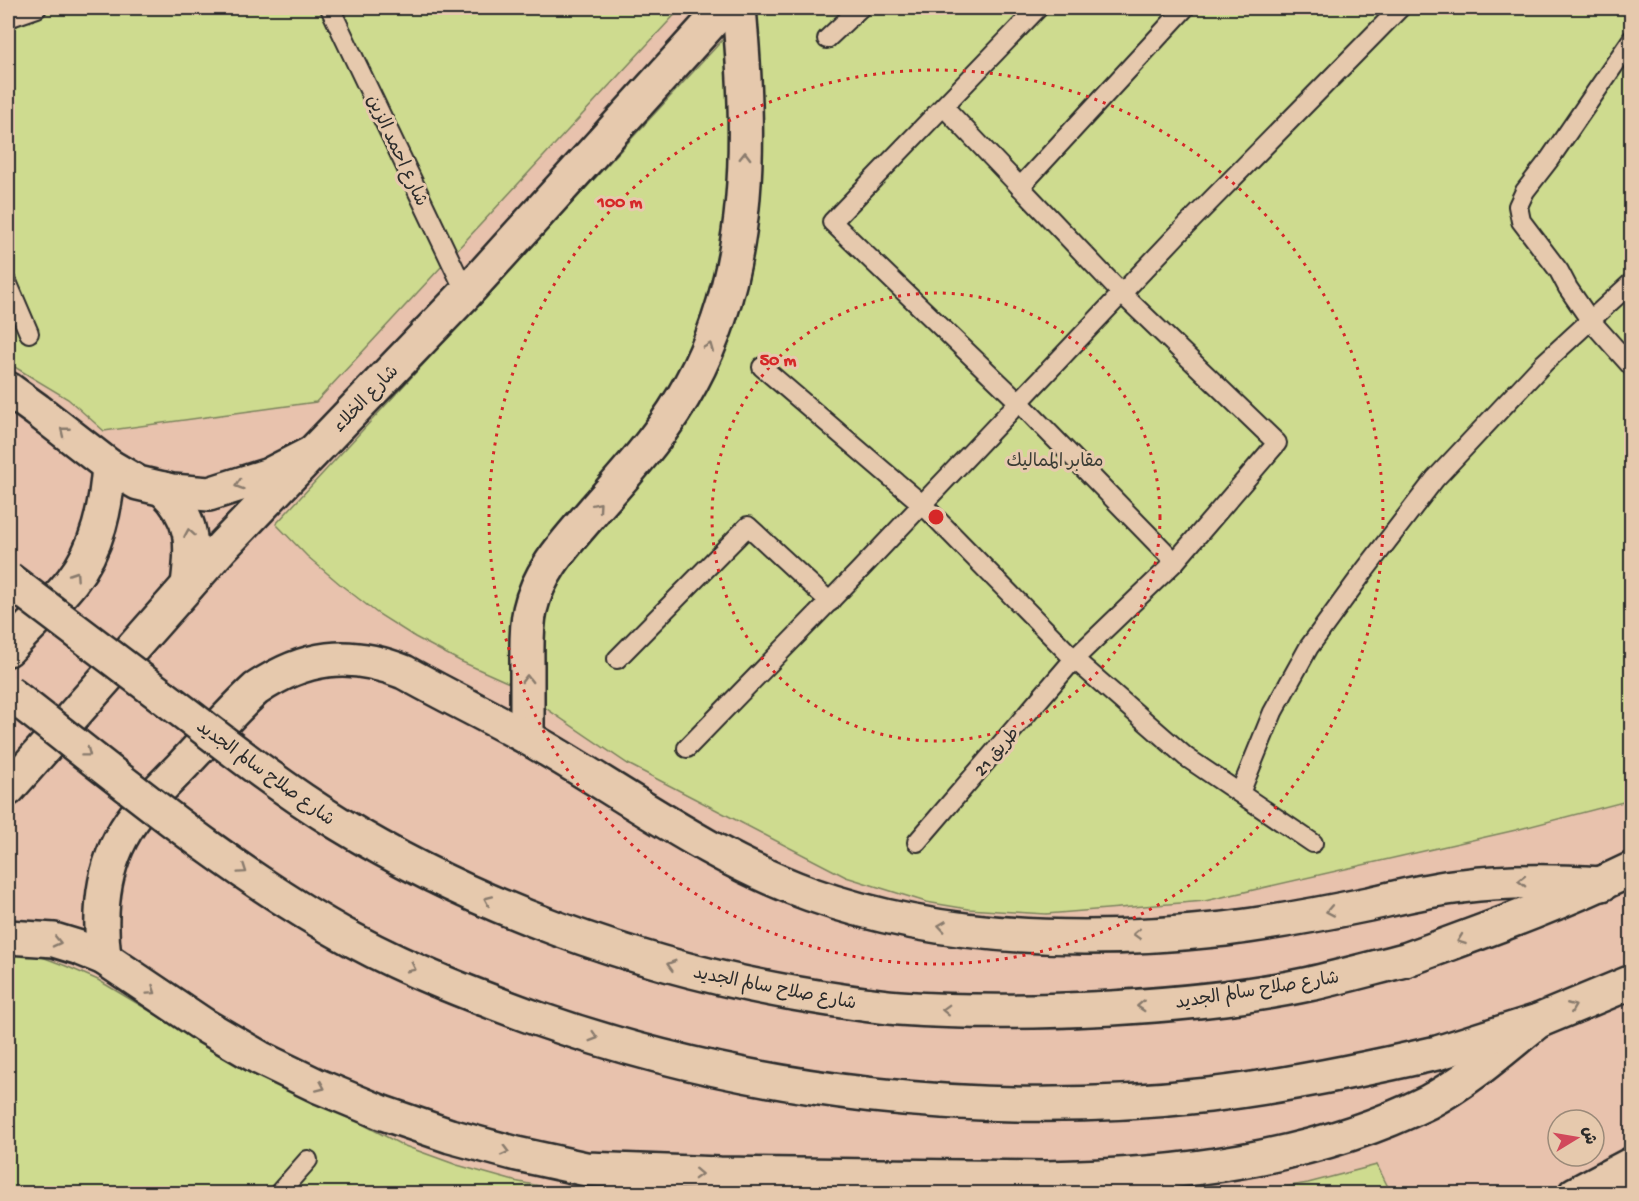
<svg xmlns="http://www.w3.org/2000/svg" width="1639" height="1201" viewBox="0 0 1639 1201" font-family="'Gochi Hand','Playpen Sans Arabic',sans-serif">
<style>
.green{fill:#cedb8f;stroke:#7c835d;stroke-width:1.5}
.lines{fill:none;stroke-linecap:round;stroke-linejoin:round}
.service-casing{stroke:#2b2b2b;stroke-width:22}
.tertiary-casing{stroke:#2b2b2b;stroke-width:38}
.trunk-casing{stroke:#2b2b2b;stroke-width:38}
.service{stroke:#e6c9ad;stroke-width:18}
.tertiary{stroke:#e6c9ad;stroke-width:33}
.trunk{stroke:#e6c9ad;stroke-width:33}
.trunk-bridge-casing{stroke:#2b2b2b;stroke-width:38;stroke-linecap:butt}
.trunk-bridge{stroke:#e6c9ad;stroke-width:33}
.oneway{stroke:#887a6c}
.ring{fill:none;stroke:#d62828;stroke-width:3;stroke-dasharray:3 6}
.labels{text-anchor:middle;stroke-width:6;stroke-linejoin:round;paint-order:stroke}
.street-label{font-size:18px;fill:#2b2b2b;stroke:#e6c9ad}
.park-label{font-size:18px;fill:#3b3d35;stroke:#e6c9ad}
.centre{fill:#d62828;stroke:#e6c9ad;stroke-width:3}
.ring-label{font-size:18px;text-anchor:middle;font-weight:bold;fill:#d62828;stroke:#e6c9ad;stroke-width:6;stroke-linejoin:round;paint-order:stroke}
</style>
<rect width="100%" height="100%" fill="#e8c2ad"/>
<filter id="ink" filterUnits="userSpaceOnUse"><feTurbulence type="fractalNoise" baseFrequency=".0167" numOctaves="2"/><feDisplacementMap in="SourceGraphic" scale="12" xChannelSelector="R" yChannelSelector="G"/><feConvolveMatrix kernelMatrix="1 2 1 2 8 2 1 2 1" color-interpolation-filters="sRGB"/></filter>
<g filter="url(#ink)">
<g class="green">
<path d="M8 8H681L316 402 104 431 68 399 8 363Z"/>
<path d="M752 8H1631V800L1516 830 1205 901 1046 914 968 909 926 902 846 877 628 764 507 682 460 661 415 637 377 613 341 585 307 556 276 524Z"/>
<path d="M8 944 66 966 98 980 160 1017 402 1145 457 1165 514 1181 575 1193H8Z"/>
<path d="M1377 1165 1391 1193H1249L1308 1183Z"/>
</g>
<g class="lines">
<defs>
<g id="service">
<path d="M330 8 466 293"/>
<path d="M1038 8 832 222 1019 402 1175 562"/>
<path d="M8 18 37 8"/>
<path d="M827 39 860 8"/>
<path d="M1632 39 1549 160 1525 191 1518 206 1521 221 1559 271 1568 288 1590 320 1632 367"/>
<path d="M1020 187 1185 8"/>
<path d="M8 284 29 333"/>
<path d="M762 367 922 504 1074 659 1186 757 1313 843"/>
<path d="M617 659 748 526 830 602"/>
<path d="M687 748 858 572 1179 233 1400 8"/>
<path d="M1240 793 1273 712 1309 647 1365 570 1435 479 1544 363 1632 282"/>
<path d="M917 842 1074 659 1175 562 1277 443 1122 294 944 107"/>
<path d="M278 1194 308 1160"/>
</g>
<g id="tertiary">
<path d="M527 737C527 713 527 689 527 665 527 647 526 628 530 610 539 569 569 540 595 509 630 469 666 430 691 383 754 267 750 135 739 8"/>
<path d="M8 789 223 546 466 293 724 8"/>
<path d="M1575 1194 1632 1164"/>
</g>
<g id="trunk">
<path d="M8 389 37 410 109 466 138 483 172 491 209 494 269 475 312 453"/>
<path d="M163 489C195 519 193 545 188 585"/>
<path d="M8 649C29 626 53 605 72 581 98 548 106 507 109 466"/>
<path d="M8 937 54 940 77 947 104 958 205 1026 260 1058 318 1086 383 1113 450 1136 517 1154 586 1169 720 1174 1045 1178C1173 1176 1312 1160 1428 1102 1468 1081 1503 1049 1538 1021"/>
<path d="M104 958C98 907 103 857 136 815 150 797 168 781 183 765 207 740 230 713 256 689 305 656 349 650 404 672 445 695 487 715 528 738 621 791 708 857 810 894 941 941 1088 944 1225 929 1273 923 1321 914 1369 904 1400 897 1430 889 1462 886 1509 880 1555 881 1602 884"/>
<path d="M1405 960C1481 932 1558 905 1632 869"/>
<path d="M1437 1053 1538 1021 1632 982"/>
</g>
</defs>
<use href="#service" class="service-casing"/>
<use href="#tertiary" class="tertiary-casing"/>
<use href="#trunk" class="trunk-casing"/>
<use href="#service" class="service"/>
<use href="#tertiary" class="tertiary"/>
<use href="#trunk" class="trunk"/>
<defs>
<g id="trunk-bridge">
<path d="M8 579C68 625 129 671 190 717 238 754 286 791 338 823 475 907 636 965 793 993 828 999 863 1005 899 1008 969 1013 1041 1012 1112 1008 1177 1004 1245 998 1309 984 1341 977 1373 968 1405 960"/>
<path d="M8 692C118 777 230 873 353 940 412 972 475 996 538 1019 753 1094 983 1120 1209 1095 1286 1086 1362 1070 1437 1053"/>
</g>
</defs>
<use href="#trunk-bridge" class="trunk-bridge-casing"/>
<use href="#trunk-bridge" class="trunk-bridge"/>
</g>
<defs><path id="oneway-chevron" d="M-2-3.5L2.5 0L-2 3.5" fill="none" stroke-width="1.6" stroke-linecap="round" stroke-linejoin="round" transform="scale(1.5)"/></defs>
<g class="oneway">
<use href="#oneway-chevron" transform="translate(745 156) rotate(-89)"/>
<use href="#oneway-chevron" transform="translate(709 347) rotate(-68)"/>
<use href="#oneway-chevron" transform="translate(64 431) rotate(-141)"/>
<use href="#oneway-chevron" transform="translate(239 485) rotate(162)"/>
<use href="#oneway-chevron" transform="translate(598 506) rotate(-49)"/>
<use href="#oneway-chevron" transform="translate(189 533) rotate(-100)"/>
<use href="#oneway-chevron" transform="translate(75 575) rotate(-56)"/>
<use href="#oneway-chevron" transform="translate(527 679) rotate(-90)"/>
<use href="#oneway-chevron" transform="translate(87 753) rotate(37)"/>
<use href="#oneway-chevron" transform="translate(243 870) rotate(34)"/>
<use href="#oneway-chevron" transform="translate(1522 881) rotate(179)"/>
<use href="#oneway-chevron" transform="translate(488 900) rotate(-156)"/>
<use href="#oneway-chevron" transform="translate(1330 911) rotate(169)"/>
<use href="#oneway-chevron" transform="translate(942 926) rotate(-172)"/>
<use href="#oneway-chevron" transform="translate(1137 934) rotate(178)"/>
<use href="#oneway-chevron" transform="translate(1461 940) rotate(160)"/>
<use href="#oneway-chevron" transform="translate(57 942) rotate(13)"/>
<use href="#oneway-chevron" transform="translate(671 965) rotate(-164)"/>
<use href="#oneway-chevron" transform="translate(412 968) rotate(26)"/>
<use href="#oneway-chevron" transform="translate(152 991) rotate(34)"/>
<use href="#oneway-chevron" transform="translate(1141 1006) rotate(177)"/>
<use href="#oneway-chevron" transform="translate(1572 1007) rotate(-22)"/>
<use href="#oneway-chevron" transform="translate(946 1010) rotate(-178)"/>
<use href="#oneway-chevron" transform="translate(594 1037) rotate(17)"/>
<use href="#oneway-chevron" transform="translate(321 1087) rotate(24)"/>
<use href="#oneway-chevron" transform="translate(505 1151) rotate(15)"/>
<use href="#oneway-chevron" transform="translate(698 1174) rotate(2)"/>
</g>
</g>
<g class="ring">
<circle cx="936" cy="517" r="224"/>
<circle cx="936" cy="517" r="447"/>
</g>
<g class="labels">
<g class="street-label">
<text transform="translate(398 150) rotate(65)" y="6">شارع احمد الزين</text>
<text transform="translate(365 398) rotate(-46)" y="6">شارع الخلاء</text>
<text transform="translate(996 751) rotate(-49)" y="6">طريق 21</text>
<text transform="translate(266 772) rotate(36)" y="6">شارع صلاح سالم الجديد</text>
<text transform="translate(775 987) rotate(11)" y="6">شارع صلاح سالم الجديد</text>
<text transform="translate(1257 989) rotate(-9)" y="6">شارع صلاح سالم الجديد</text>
</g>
<g class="park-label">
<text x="1055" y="466">مقابر المماليك</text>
</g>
</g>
<circle cx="936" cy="517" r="9" class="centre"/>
<g class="ring-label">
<text x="620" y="207">100 m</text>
<text x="778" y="365">50 m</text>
</g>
<rect width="1639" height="1201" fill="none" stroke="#e6c9ad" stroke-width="30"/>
<rect x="15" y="15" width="1609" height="1171" fill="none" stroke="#2b2b2b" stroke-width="2" filter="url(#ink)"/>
<g transform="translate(1576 1138) rotate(79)"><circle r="28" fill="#e6c9ad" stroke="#9b8a79" stroke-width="1.5"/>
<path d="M0-4.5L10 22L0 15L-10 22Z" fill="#d1495b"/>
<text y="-9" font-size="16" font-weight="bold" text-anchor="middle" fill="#2b2b2b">ش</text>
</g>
</svg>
